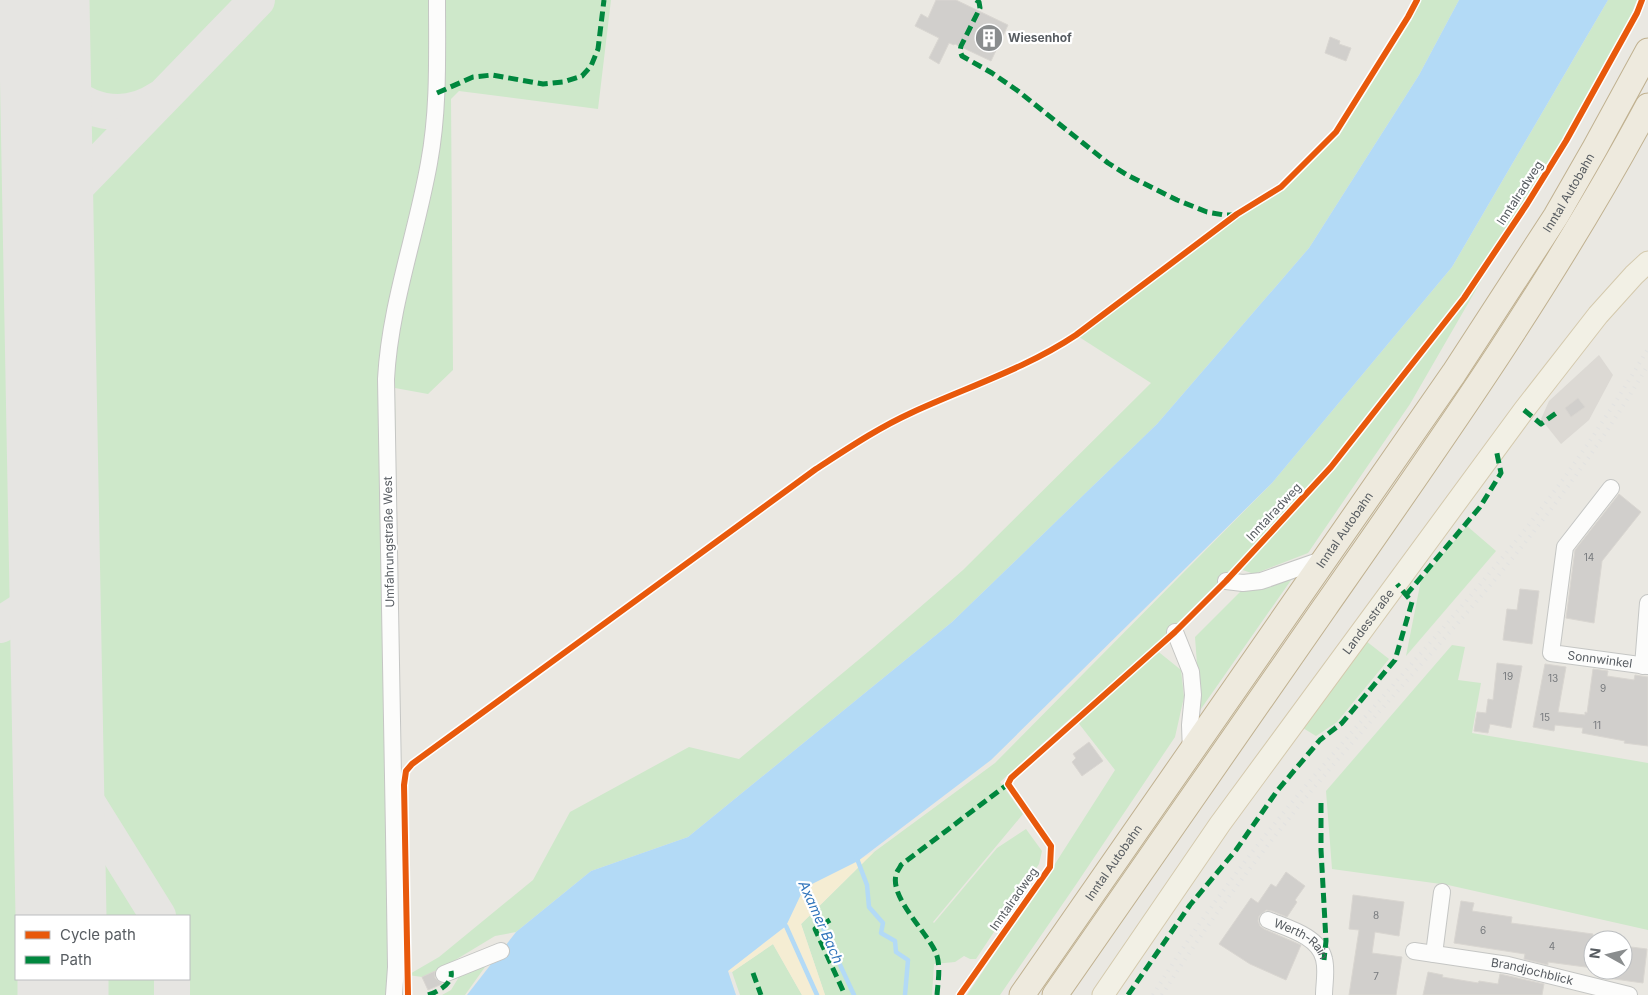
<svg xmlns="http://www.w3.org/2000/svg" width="1648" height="995" viewBox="0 0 1648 995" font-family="Inter,sans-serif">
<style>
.industrial{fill:#dcd9d4}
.green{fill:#cee8ca;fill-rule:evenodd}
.sand{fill:#f5edd3}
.water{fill:#b3daf6}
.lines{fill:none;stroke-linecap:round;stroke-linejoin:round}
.stream{stroke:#b3daf6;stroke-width:4.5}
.taxiway{stroke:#e6e5e2;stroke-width:36}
.runway{stroke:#e6e5e2;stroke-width:91}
.building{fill:#d1cfcc;stroke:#d9d6d1}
.minor-casing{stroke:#c5c6c4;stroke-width:18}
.major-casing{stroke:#d4c9ad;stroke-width:23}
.highway-casing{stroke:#c0b190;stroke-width:27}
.minor{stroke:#fcfcfb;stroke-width:16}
.major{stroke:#f2f0e5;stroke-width:21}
.highway{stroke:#eeeade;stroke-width:25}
.rail{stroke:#e2e2e1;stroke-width:4;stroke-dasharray:1 6;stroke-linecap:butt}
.quiet{stroke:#00873e;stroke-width:5;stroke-dasharray:10 5;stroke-linecap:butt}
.cycleway-casing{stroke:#fff;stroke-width:9}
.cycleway{stroke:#e8590c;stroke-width:6}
.labels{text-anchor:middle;stroke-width:4.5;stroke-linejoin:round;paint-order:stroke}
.number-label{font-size:10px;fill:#777a7d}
.poi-label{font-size:12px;font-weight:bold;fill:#575c61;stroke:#fff;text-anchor:start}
.street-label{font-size:12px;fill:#575c61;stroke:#fff}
.water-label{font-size:14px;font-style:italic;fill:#3074bb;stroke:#fff}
</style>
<rect width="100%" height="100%" fill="#eae8e2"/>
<path class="industrial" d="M1599 355 1613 375 1589 420 1561 444 1541 419 1549 401Z"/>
<g class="green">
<path d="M0 0H611L598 109 459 91 451 99 453 370 428 394 395 388 403 995H0ZM16 916H189V979H16Z"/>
<path d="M1417 0H1459L1419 75 1309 248 1157 424 952 622 688 837 591 871 516 932 495 936 442 968 422 977 408 975 439 957 533 880 570 812 689 747 739 759 874 647 963 570 1151 383 1076 335 1237 214 1281 187 1336 132 1408 17Z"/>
<path d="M1608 0H1637L1623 35 1410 404 1308 553 1254 574 1237 568 1226 581 1155 649 1181 670 1184 697 1175 737 1075 886 1000 995H967L1053 867 1115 770 1073 716 1000 782 1023 814 933 922 934 923 997 848 1026 829 1042 851 1039 864 976 959H970L964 956 955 962 934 964 932 995H825L801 924 874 852 995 763 1272 483 1452 267Z"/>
<path d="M1467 526 1496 551 1406 656 1421 580Z"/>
<path d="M1296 573 1196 716 1199 692 1195 637 1241 591Z"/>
<path d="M1366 641 1389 659 1337 722 1316 736 1303 728Z"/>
<path d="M1452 645 1465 647 1458 680 1481 683 1472 733 1648 763V930L1448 885 1332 869 1326 791Z"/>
<path d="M773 944 802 995H740L732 972Z"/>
<path d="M480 965 485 967 465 995H442L451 990 462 972Z"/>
</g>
<path class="sand" d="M874 852 801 924 825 995H802L773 944 732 972 728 971 786 926 804 888Z"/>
<path class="water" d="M1459 0H1608L1452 267 1272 483 991 760 858 861 804 888 786 926 728 971 736 995H467L516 932 591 871 688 837 952 622 1157 424 1309 248 1419 75Z"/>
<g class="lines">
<g class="stream">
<path d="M856 856 867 885 869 907 883 923 881 933 895 941 896 952 908 960 905 995"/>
<path d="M802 883 854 995"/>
<path d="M782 922 786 926 817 995"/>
</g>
<g class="taxiway">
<path d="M45 38C47 52 49 66 57 78 79 114 125 122 159 99"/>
<path d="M48 253 53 220 63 200 257 0"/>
<path d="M0 625 56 589"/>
<path d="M57 743 69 773 158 916"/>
<path d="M172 979V995"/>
</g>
<g class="runway">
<path d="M44 0 61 916"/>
<path d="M63 979V995"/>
</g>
</g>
<g class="building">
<path d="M936 0H956L1008 25 991 61 955 44 954 45 949 43 939 64 929 58 939 38 915 26 921 14 928 18Z"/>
<path d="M1330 37 1340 41 1339 44 1351 48 1346 61 1325 53Z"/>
<path d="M1578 398 1585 407 1571 417 1565 408Z"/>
<path d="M1619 494 1641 512 1602 561 1594 623 1566 618 1575 550Z"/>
<path d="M1520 589 1539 591 1532 644 1503 640 1507 609 1517 610Z"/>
<path d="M1497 663 1522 666 1511 728 1490 724 1488 733 1474 731 1477 712 1486 713 1488 699 1493 700Z"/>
<path d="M1545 664 1566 667 1558 712 1585 715V712L1587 713 1593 669 1608 671 1607 676 1634 680 1635 675 1648 677V746L1624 743 1625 741 1582 733 1583 728 1555 725 1554 731 1533 727Z"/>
<path d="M1089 742 1103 761 1082 776 1072 762 1076 758 1073 754Z"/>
<path d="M1286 872 1305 886 1295 900 1297 902 1287 917 1272 911 1266 910 1259 916 1258 921 1260 926 1264 929 1301 945 1286 980 1250 964 1219 944 1251 898 1258 903 1271 884 1276 887Z"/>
<path d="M1353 895 1404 902 1399 936 1375 932 1372 953 1402 957 1396 995H1349L1359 930 1349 929Z"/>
<path d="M1461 901 1474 903 1472 911 1512 917 1511 923 1593 934V968L1548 962V965L1524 959 1525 954 1454 943Z"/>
<path d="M1623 946 1647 949 1643 983 1600 977V970H1623Z"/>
<path d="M435 971V978L442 984 428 990 422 977Z"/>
<path d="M1428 972 1443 975 1442 977 1478 983 1479 981 1498 984 1500 974 1544 984 1542 995H1423Z"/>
</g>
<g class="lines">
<defs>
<g id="minor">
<path id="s1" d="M1611 488 1565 547 1551 653 1648 666"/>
<path d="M1226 581 1243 583 1261 581 1327 558"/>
<path d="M1175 632 1191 672 1193 695 1190 725 1191 753"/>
<path d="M1643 666 1648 603"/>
<path id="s2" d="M1268 920C1287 928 1319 936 1324 959 1327 971 1324 984 1324 995"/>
<path id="s3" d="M1414 951 1508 965 1629 995"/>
<path d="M1434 954 1442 892"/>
<path d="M444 974 501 951"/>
<path d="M394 995 396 967 394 834 386 379C390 305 416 236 429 163 439 109 437 55 437 0"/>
</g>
<g id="major">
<path id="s4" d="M1103 995 1220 824 1524 410 1598 315 1634 275 1648 262"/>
</g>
<g id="highway">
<path id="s5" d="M1022 995 1454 373 1556 216 1595 148 1648 51"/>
<path d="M1055 995C1146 866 1234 736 1325 607 1439 444 1554 281 1648 106"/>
</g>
</defs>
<use href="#minor" class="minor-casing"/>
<use href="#major" class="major-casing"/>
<use href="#highway" class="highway-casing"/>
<use href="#minor" class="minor"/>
<use href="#major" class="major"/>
<use href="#highway" class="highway"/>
<g class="rail">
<path d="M1153 995C1202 915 1259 840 1321 768 1394 682 1472 599 1541 509 1580 458 1615 404 1648 349"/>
<path d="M1162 995C1199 936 1240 880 1283 826 1346 746 1416 672 1482 595 1543 523 1600 447 1648 365"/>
</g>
<g class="quiet">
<path d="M976 0 979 2 980 8 961 46 960 51 962 56 992 73 1018 91 1108 163 1127 175 1177 200 1207 212 1224 215H1235"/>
<path d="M437 93 473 77 492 75 543 84 563 82 582 76 591 66 598 49 604 0"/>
<path d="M1524 410 1541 424 1559 411"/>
<path d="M1406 595 1480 507 1501 473 1496 449"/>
<path d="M1321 803V850L1326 941 1324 960"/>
<path d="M830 920 815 929 845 995"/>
<path d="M753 973 761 995"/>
<path d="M428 995C438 992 454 983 451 971"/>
<path d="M937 995C938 982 941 965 936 953 927 932 890 898 896 875 896 872 900 868 901 865L1008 784"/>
<path d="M1128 995 1190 905 1236 850 1277 791 1320 740 1342 723 1395 660 1412 602 1397 584"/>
</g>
<defs>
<g id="cycleway">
<path d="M408 995 404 785 406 771 412 764 816 469C847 449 878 428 911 413 967 387 1025 369 1076 335L1237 214 1281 187 1336 132 1408 17 1417 0"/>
<path d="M960 995 1050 867 1051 846 1008 784 1011 778 1175 632 1226 581 1331 467 1464 298 1527 204 1566 141 1637 13 1642 0"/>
</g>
</defs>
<use href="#cycleway" class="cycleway-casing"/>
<use href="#cycleway" class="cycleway"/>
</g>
<defs>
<symbol id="building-disc" viewBox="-11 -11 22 22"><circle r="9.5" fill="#8a8d8e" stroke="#fff"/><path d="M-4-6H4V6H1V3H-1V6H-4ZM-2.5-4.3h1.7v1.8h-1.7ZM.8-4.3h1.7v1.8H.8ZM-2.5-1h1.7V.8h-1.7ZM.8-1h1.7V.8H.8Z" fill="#fff"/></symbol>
</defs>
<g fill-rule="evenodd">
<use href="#building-disc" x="973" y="22" width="32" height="32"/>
</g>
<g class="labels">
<g class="number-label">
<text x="1589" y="561">14</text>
<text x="1508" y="680">19</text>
<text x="1553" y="682">13</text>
<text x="1603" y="692">9</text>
<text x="1545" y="721">15</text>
<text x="1597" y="729">11</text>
<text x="1376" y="919">8</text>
<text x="1483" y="934">6</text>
<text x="1552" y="950">4</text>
<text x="1376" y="980">7</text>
</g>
<g class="poi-label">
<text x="1008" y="42">Wiesenhof</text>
</g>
<g class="street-label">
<text dy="4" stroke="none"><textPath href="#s5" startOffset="971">Inntal Autobahn</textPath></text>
<text transform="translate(1520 193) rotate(-57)" y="4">Inntalradweg</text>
<text transform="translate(1274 512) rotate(-47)" y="4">Inntalradweg</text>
<text dy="4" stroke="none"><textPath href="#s5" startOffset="566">Inntal Autobahn</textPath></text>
<text transform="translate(389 542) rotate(-91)" y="4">Umfahrungstraße West</text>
<text dy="4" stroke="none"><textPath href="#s4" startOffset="458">Landesstraße</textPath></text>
<text dy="4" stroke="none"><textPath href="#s1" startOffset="231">Sonnwinkel</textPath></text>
<text dy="4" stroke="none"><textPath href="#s5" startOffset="161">Inntal Autobahn</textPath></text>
<text transform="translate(1014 899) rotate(-55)" y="4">Inntalradweg</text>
<text dy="4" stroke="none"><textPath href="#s2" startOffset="39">Werth-Rain</textPath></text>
<text dy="4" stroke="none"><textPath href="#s3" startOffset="120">Brandjochblick</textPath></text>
</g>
<g class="water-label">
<text transform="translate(821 922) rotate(66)" y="5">Axamer Bach</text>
</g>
</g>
<rect x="15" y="915" width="175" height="65" fill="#ffffff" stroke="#bcbec0"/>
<rect x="25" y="931" width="25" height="8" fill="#e8590c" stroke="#bcbec0"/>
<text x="60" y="940" font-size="15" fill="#575c61">Cycle path</text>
<rect x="25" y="956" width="25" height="8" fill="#00873e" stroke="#bcbec0"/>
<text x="60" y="965" font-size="15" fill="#575c61">Path</text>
<g transform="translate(1608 955) rotate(278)"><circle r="24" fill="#ffffff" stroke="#bcbec0"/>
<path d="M0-4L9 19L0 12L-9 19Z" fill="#8a8d8e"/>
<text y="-8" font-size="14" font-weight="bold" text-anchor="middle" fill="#575c61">N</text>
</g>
</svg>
